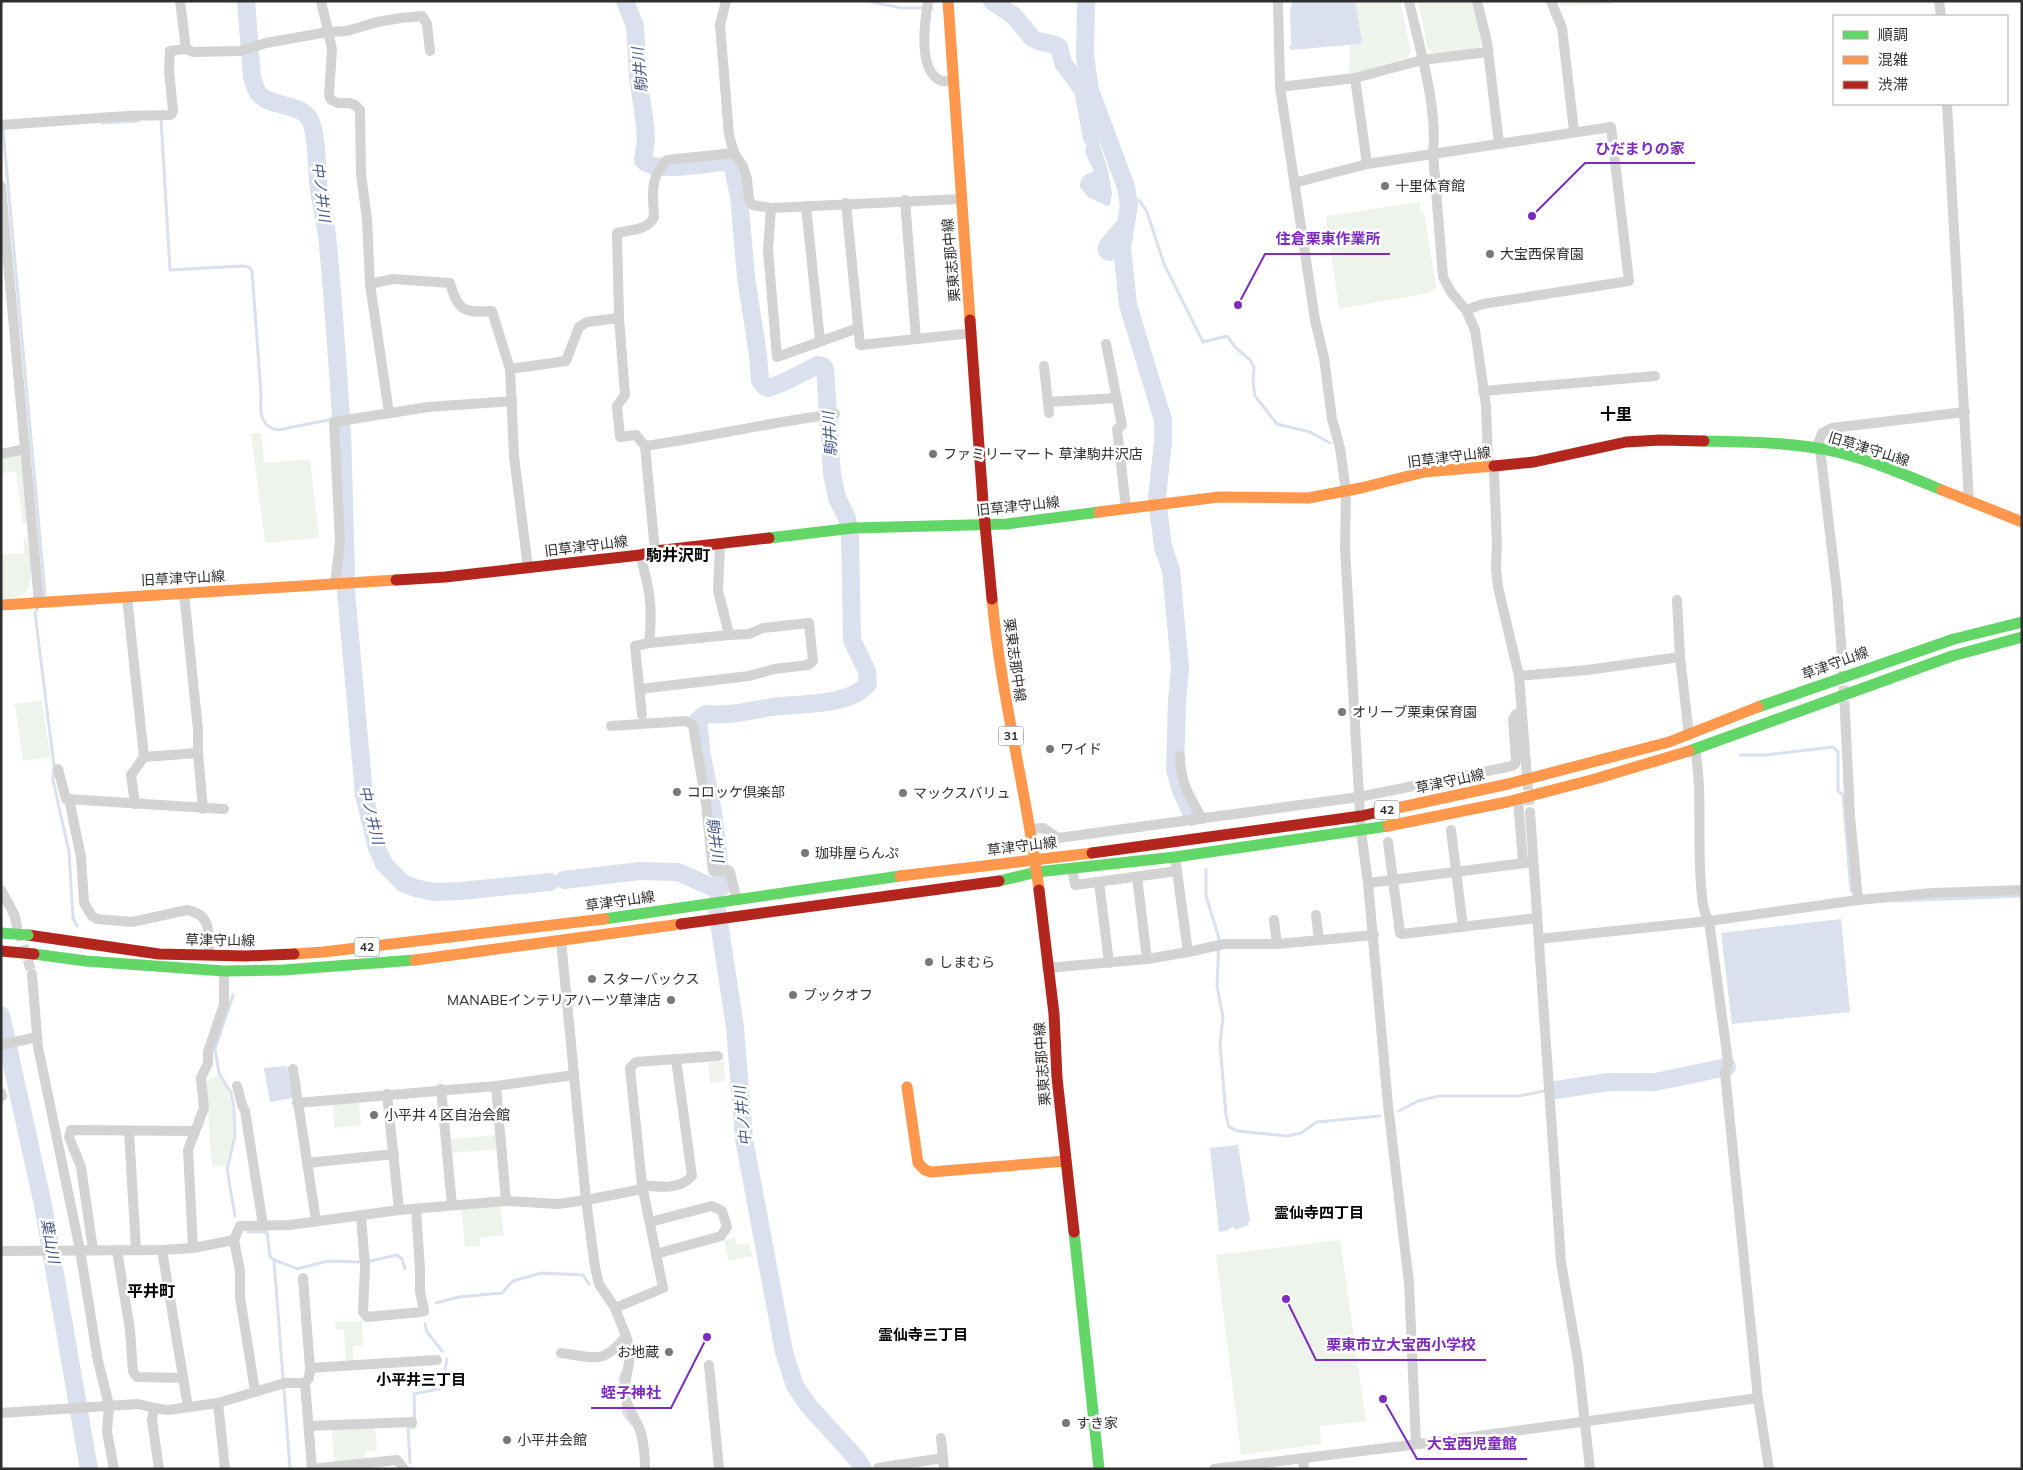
<svg xmlns="http://www.w3.org/2000/svg" width="2023" height="1470" viewBox="0 0 2023 1470" font-family="Mulish,'Noto Sans JP',sans-serif">
<style>
.green{fill:#eef3ec}
.water{fill:#dbe0ee}
.lines{fill:none;stroke-linecap:round;stroke-linejoin:round}
.stream{stroke:#dbe0ee;stroke-width:3}
.river{stroke:#dbe0ee;stroke-width:18}
.street-tunnel{stroke:#d5d5d5;stroke-width:10;stroke-dasharray:10 5;stroke-linecap:butt}
.street{stroke:#d3d3d3;stroke-width:10}
.fast{stroke:#63d668;stroke-width:11}
.slow{stroke:#ff974d;stroke-width:11}
.jam{stroke:#b3261e;stroke-width:11}
.fast-bridge{stroke:#63d668;stroke-width:11}
.jam-bridge{stroke:#b3261e;stroke-width:11}
.poi-dot{fill:#777;stroke:#fff;stroke-width:2}
.labels{text-anchor:middle;stroke-width:5;stroke-linejoin:round;paint-order:stroke}
.shield{fill:#fff;stroke:#6d6d6d;stroke-width:1}
.shield-label{font-size:12px;font-weight:bold;fill:#2e2e2e}
.poi-label{font-size:14px;fill:#2e2e2e;stroke:#fff;text-anchor:start}
.street-label{font-size:14px;fill:#2e2e2e;stroke:#fff}
.water-label{font-size:15px;font-style:italic;fill:#465785;stroke:#fff}
.neighbourhood-label{font-size:15px;font-weight:bold;fill:#000;stroke:#fff}
.quarter-label{font-size:16px;font-weight:bold;fill:#000;stroke:#fff}
.leader{fill:none;stroke:#7b2cbf;stroke-width:2}
.callout-dot{fill:#7b2cbf;stroke:#fff;stroke-width:2}
.callout-label{font-size:15px;text-anchor:middle;font-weight:bold;fill:#7b2cbf;stroke:#fff;stroke-width:5;stroke-linejoin:round;paint-order:stroke}
</style>
<rect width="100%" height="100%" fill="#fff"/>
<g class="green">
<path d="M1355 1H1400L1411 51 1407 58 1349 75 1350 45 1359 44 1362 40Z"/>
<path d="M1418 1H1473L1483 42 1478 49 1435 54 1428 49Z"/>
<path d="M1560 1H1613V4L1561 6Z"/>
<path d="M1420 202 1421 213 1424 212 1436 287 1429 293 1339 309 1326 216Z"/>
<path d="M251 433H261L264 463 310 459 319 538 265 543Z"/>
<path d="M20 455 27 521 26 523H23L16 472 1 473V458Z"/>
<path d="M26 537C31 549 37 590 21 596 16 599 7 598 1 599V555L23 553 24 556V538Z"/>
<path d="M42 700 50 757 23 761 15 704Z"/>
<path d="M724 1061 725 1081 710 1083 708 1063Z"/>
<path d="M219 1075C231 1096 236 1114 233 1139 231 1148 227 1156 226 1165L212 1167 206 1082Z"/>
<path d="M359 1101 361 1125 334 1128 333 1104Z"/>
<path d="M496 1135 498 1149 452 1153 451 1139Z"/>
<path d="M500 1206 504 1235 479 1238 480 1246 465 1247 461 1209Z"/>
<path d="M735 1238 737 1245 749 1243 752 1256 729 1261 724 1240Z"/>
<path d="M1340 1240 1366 1421 1320 1426 1321 1444 1241 1455 1216 1255Z"/>
<path d="M362 1321 363 1345 353 1346V1361L346 1362 344 1329 336 1330 335 1322Z"/>
<path d="M375 1428 377 1450 365 1451V1459L334 1462 332 1430Z"/>
</g>
<g class="water">
<path d="M1293 1H1355L1362 40 1359 44 1291 50 1289 47 1291 45 1290 9Z"/>
<path d="M1088 138 1098 139 1108 170 1112 194 1110 205 1107 206 1088 197 1080 187C1080 176 1085 175 1094 171L1085 152Z"/>
<path d="M1116 221 1119 222 1113 261C1103 262 1094 254 1099 243 1101 238 1112 228 1116 221Z"/>
<path d="M1841 919 1850 1012 1732 1024 1721 933Z"/>
<path d="M287 1066 293 1098 270 1102 264 1068Z"/>
<path d="M1238 1145 1250 1221 1248 1222 1249 1225 1235 1230 1234 1227 1229 1228V1230L1219 1232 1210 1148Z"/>
</g>
<g class="lines">
<g class="stream">
<path d="M867 1 901 8H932"/>
<path d="M159 119H161L170 270 242 266 249 267 252 271 261 394C260 410 259 427 278 430L333 419"/>
<path d="M102 123 138 121"/>
<path d="M3 129 45 594 42 599"/>
<path d="M1129 200 1140 201 1147 212 1164 264 1203 342 1227 336 1235 347 1250 360 1254 367 1253 383 1255 396 1277 424 1310 432 1330 443"/>
<path d="M38 607 35 613 54 766 53 780 69 852 73 918 77 926"/>
<path d="M1740 755H1765L1833 747 1838 752V791L1843 795 1851 891"/>
<path d="M1206 869V896L1219 938 1217 986 1223 1017 1220 1044 1226 1115 1229 1127 1238 1131 1287 1136 1301 1133 1317 1122 1380 1116"/>
<path d="M1895 901 2022 896"/>
<path d="M233 995 215 1049 219 1073 231 1093 234 1108 235 1136 227 1169 235 1216"/>
<path d="M1399 1111 1418 1101 1439 1096H1519L1544 1091"/>
<path d="M248 1232H267L270 1257C277 1263 288 1264 297 1269L328 1261 359 1262"/>
<path d="M274 1260 283 1378"/>
<path d="M370 1261 397 1255 402 1259 405 1269"/>
<path d="M436 1303 459 1297 502 1293 513 1281 541 1273 583 1275 589 1284"/>
<path d="M425 1324 427 1332 442 1351"/>
<path d="M284 1389 290 1469"/>
<path d="M621 1393 620 1378 623 1371"/>
<path d="M623 1404 624 1414 632 1424"/>
<path d="M410 1463 408 1428 415 1427 414 1394 439 1389 443 1381 447 1359"/>
<path d="M410 1468 411 1469"/>
</g>
<g class="river">
<path d="M246 1 252 77C254 83 255 89 259 94 272 109 302 101 311 122 318 141 316 170 319 190 321 205 325 220 327 235 333 295 337 357 341 417"/>
<path d="M625 1 635 26 638 76 645 125 646 139 643 160C653 174 706 163 723 162L732 163 739 197 746 277 758 355 760 380 764 386 768 388 782 383 818 365 823 366 825 369 832 474 837 498 847 518 850 536 852 640 867 671 868 684C848 707 800 703 772 707 749 711 729 716 706 714L698 720 702 756 713 811 722 887 714 888"/>
<path d="M992 1 1014 16 1032 38 1038 41 1056 45 1059 47 1063 63 1083 90 1092 138"/>
<path d="M1086 1 1085 55 1090 90 1126 187 1129 205 1122 248 1128 305 1163 420V442L1157 497 1163 547 1171 570 1180 668 1177 701 1175 770 1181 790 1193 817"/>
<path d="M342 429 346 573"/>
<path d="M346 591 364 795 377 848 384 864 403 883 415 888 434 892 461 891 550 882"/>
<path d="M564 880 640 871 678 872 714 888"/>
<path d="M716 903 735 1027 744 1139 784 1352 795 1386 808 1405 857 1459 863 1469"/>
<path d="M1 1015 43 1205 89 1469"/>
<path d="M1556 1090 1608 1082H1655L1727 1067"/>
</g>
<g class="street-tunnel">
<path d="M1842 656 1845 713"/>
<path d="M1526 765 1530 812"/>
<path d="M19 931 32 974"/>
</g>
<g class="street">
<path d="M180 1 186 49"/>
<path d="M321 1 332 49 329 95 331 100 338 103H349L355 105 360 110 361 174 367 219 370 284 389 413"/>
<path d="M726 1 720 25 729 135 734 153 743 166 747 179 749 200 753 205 771 208 961 199"/>
<path d="M928 1C925 20 917 73 942 81 945 82 951 80 954 80"/>
<path d="M1278 1 1280 87 1315 320 1324 358 1332 419 1340 448 1346 491 1345 547 1361 831 1368 883 1388 1105 1409 1283 1416 1444"/>
<path d="M1409 1C1419 47 1438 106 1433 153L1443 277 1451 292 1466 310 1475 330 1486 406 1488 458 1494 473 1497 543 1496 569 1498 587 1519 676 1526 765"/>
<path d="M1477 1 1487 42 1499 143"/>
<path d="M1551 1 1562 28 1574 131"/>
<path d="M1939 1 1941 16"/>
<path d="M1355 78 1367 164"/>
<path d="M1280 87 1355 78 1422 60 1488 52"/>
<path d="M1947 104 1969 501"/>
<path d="M1 125 126 116 171 115 173 111 169 70 170 51 186 49 193 52 240 51 266 43 328 32 347 31 377 22 401 18 422 16 427 24 430 51"/>
<path d="M1294 183 1367 164 1611 127 1629 281 1483 304 1466 310"/>
<path d="M1 186 39 602"/>
<path d="M905 200 916 339"/>
<path d="M846 203 860 345 972 333"/>
<path d="M806 206 820 341"/>
<path d="M771 208 768 250 777 357 858 328"/>
<path d="M370 284 393 279 450 283C458 311 464 313 492 311L510 369 514 456 528 568"/>
<path d="M1106 344 1122 425 1117 429 1126 508"/>
<path d="M1044 366 1049 413"/>
<path d="M510 369 566 361 579 327 587 322 619 318"/>
<path d="M1483 391 1655 376"/>
<path d="M1048 402 1117 398"/>
<path d="M645 446C709 437 771 422 835 414"/>
<path d="M1 454 25 449"/>
<path d="M655 551 645 446 636 435 620 437 617 406 625 395 619 318 617 233C629 230 649 230 654 217 653 193 649 179 667 160L734 153"/>
<path d="M640 555C650 590 653 607 649 643L635 646 642 715"/>
<path d="M335 583 340 542 334 422 428 407 512 401"/>
<path d="M184 593 198 730V753L203 809"/>
<path d="M127 597 144 757 131 775 135 804"/>
<path d="M1677 600 1680 657 1689 735"/>
<path d="M649 643 729 635"/>
<path d="M1842 656 1837 592 1819 441 1822 433 1832 428 1965 412"/>
<path d="M1519 676 1587 670 1680 657"/>
<path d="M640 689 749 676 774 669 808 665 813 661 809 623 763 628 749 634 729 635 718 590 720 545"/>
<path d="M1845 713 1850 816 1858 900"/>
<path d="M611 726 686 721 693 725 706 804 713 871 728 870 730 872 737 900"/>
<path d="M1695 749C1703 793 1697 839 1701 884 1702 897 1702 910 1709 921L1728 1061 1725 1073 1758 1398 1769 1469"/>
<path d="M1180 756C1181 786 1189 794 1202 819"/>
<path d="M144 757 198 753"/>
<path d="M58 769 66 799 224 809"/>
<path d="M69 799 81 857 84 903 92 916 97 919 132 922 187 910C213 915 208 934 209 955"/>
<path d="M1518 799 1523 862"/>
<path d="M1530 812 1561 1262 1578 1361 1590 1469"/>
<path d="M1030 829 1043 828 1058 838 1359 797 1512 766 1515 764 1516 760 1513 719 1516 714 1522 713"/>
<path d="M1451 830 1463 927"/>
<path d="M1388 842 1400 933 1402 934 1537 918"/>
<path d="M1072 868 1075 885 1177 871"/>
<path d="M1137 877 1147 959"/>
<path d="M1099 882 1109 963"/>
<path d="M1368 883 1533 862"/>
<path d="M1 890 14 914 17 926"/>
<path d="M1316 915 1319 940"/>
<path d="M1274 920 1277 944"/>
<path d="M1539 939 1709 921 1858 900 1933 893 2022 890"/>
<path d="M561 940 586 1200 595 1267 599 1284 615 1308 626 1336C602 1366 595 1357 561 1353"/>
<path d="M1188 952 1224 944H1277L1374 935"/>
<path d="M1047 968 1147 959 1188 952 1175 857"/>
<path d="M32 974 38 1047 80 1250 98 1361 109 1405 107 1432 114 1469"/>
<path d="M1 1045 37 1037"/>
<path d="M293 1069 316 1221"/>
<path d="M237 1086 242 1105 245 1111 263 1225"/>
<path d="M496 1086 506 1201"/>
<path d="M441 1089 452 1205"/>
<path d="M1 1093 2 1096"/>
<path d="M387 1094 399 1210"/>
<path d="M297 1103 496 1086 574 1075"/>
<path d="M129 1131 136 1249"/>
<path d="M307 1163 394 1154"/>
<path d="M642 1185C659 1187 680 1190 692 1176L676 1059"/>
<path d="M361 1215 365 1267 363 1312 367 1317 421 1312 424 1311 420 1291V1269L416 1209"/>
<path d="M650 1222 712 1206 722 1211 727 1227 721 1236 656 1254"/>
<path d="M234 1240 240 1271V1297L255 1391"/>
<path d="M193 1248 188 1150 204 1108 201 1078 208 1063V1052L224 1004V971"/>
<path d="M93 1250 81 1167 69 1137 71 1130 195 1131"/>
<path d="M117 1250 130 1330 133 1372 137 1377 183 1378"/>
<path d="M162 1250 188 1407"/>
<path d="M1 1251 162 1250 193 1248 234 1240 240 1226 290 1225 399 1210 506 1201 558 1204 586 1200 643 1189"/>
<path d="M615 1308 663 1288 642 1185 630 1068 636 1062 718 1056"/>
<path d="M626 1336C635 1360 624 1372 625 1394 627 1410 637 1419 641 1433 644 1445 645 1457 645 1469"/>
<path d="M709 1365 719 1469"/>
<path d="M310 1368 437 1360"/>
<path d="M305 1383 312 1469"/>
<path d="M218 1403 225 1469"/>
<path d="M1 1413 138 1404 154 1408"/>
<path d="M309 1426 412 1422"/>
<path d="M941 1438 944 1469"/>
<path d="M1303 1458 1304 1469"/>
<path d="M878 1468 943 1458"/>
<path d="M159 1469 152 1420 154 1408 168 1410 218 1403 285 1383H305L309 1378 310 1368 303 1278"/>
<path d="M312 1469 397 1460 404 1469"/>
<path d="M1214 1469 1419 1444 1758 1398"/>
</g>
<g class="fast">
<path d="M1704 441C1748 442 1793 442 1837 452 1873 461 1908 476 1942 490"/>
<path d="M769 538 853 528 1007 524 1099 512"/>
<path d="M1758 707 1954 639 2022 622"/>
<path d="M1689 751 1952 656 2022 637"/>
<path d="M999 881 1037 872 1175 857 1388 826"/>
<path d="M604 919 900 876"/>
<path d="M34 954 86 961 224 971 283 970 415 960"/>
<path d="M1074 1232 1099 1469"/>
</g>
<g class="slow">
<path d="M948 1 970 320"/>
<path d="M1942 490 2022 522"/>
<path d="M1099 512 1219 497 1308 498 1361 488 1424 472 1494 466"/>
<path d="M992 599C1001 697 1027 793 1039 890"/>
<path d="M1 605 396 580"/>
<path d="M1383 811 1508 784 1669 742 1758 707"/>
<path d="M1388 826 1507 802 1595 779 1689 751"/>
<path d="M900 876 1092 853"/>
<path d="M294 954 323 952 604 919"/>
<path d="M415 960 681 924"/>
<path d="M907 1087 918 1163 925 1170 931 1172 1066 1161"/>
</g>
<g class="jam">
<path d="M970 320 983 503 992 599"/>
<path d="M1494 466 1534 462 1626 442 1660 440 1704 441"/>
<path d="M396 580 445 577 640 555 655 551 769 538"/>
<path d="M1092 853 1361 816 1383 811"/>
<path d="M1039 890 1054 1014 1057 1078 1074 1232"/>
<path d="M681 924 999 881"/>
<path d="M28 935 159 954 246 956 294 954"/>
</g>
<path class="fast-bridge" d="M1 933 28 935"/>
<path class="jam-bridge" d="M1 951 34 954"/>
</g>
<g class="poi-dot">
<circle cx="1385" cy="186" r="5"/>
<circle cx="1490" cy="254" r="5"/>
<circle cx="933" cy="454" r="5"/>
<circle cx="1342" cy="712" r="5"/>
<circle cx="1050" cy="749" r="5"/>
<circle cx="677" cy="792" r="5"/>
<circle cx="903" cy="793" r="5"/>
<circle cx="805" cy="853" r="5"/>
<circle cx="929" cy="962" r="5"/>
<circle cx="592" cy="979" r="5"/>
<circle cx="793" cy="995" r="5"/>
<circle cx="671" cy="1000" r="5"/>
<circle cx="374" cy="1115" r="5"/>
<circle cx="669" cy="1352" r="5"/>
<circle cx="1066" cy="1423" r="5"/>
<circle cx="507" cy="1440" r="5"/>
</g>
<g class="labels">
<g class="shield">
<rect x="998.5" y="726.5" width="25" height="19" rx="4"/>
<rect x="1374.5" y="800.5" width="25" height="19" rx="4"/>
<rect x="354.5" y="937.5" width="25" height="19" rx="4"/>
</g>
<g class="shield-label">
<text x="1011" y="740">31</text>
<text x="1387" y="814">42</text>
<text x="367" y="951">42</text>
</g>
<g class="poi-label">
<text x="1395" y="191">十里体育館</text>
<text x="1500" y="259">大宝西保育園</text>
<text x="943" y="459">ファミリーマート 草津駒井沢店</text>
<text x="1352" y="717">オリーブ栗東保育園</text>
<text x="1060" y="754">ワイド</text>
<text x="687" y="797">コロッケ倶楽部</text>
<text x="913" y="798">マックスバリュ</text>
<text x="815" y="858">珈琲屋らんぷ</text>
<text x="939" y="967">しまむら</text>
<text x="602" y="984">スターバックス</text>
<text x="803" y="1000">ブックオフ</text>
<text x="661" y="1005" text-anchor="end">MANABEインテリアハーツ草津店</text>
<text x="384" y="1120">小平井４区自治会館</text>
<text x="659" y="1357" text-anchor="end">お地蔵</text>
<text x="1076" y="1428">すき家</text>
<text x="517" y="1445">小平井会館</text>
</g>
<g class="street-label">
<text transform="translate(951 260) rotate(-95)" y="5">栗東志那中線</text>
<text transform="translate(1869 449) rotate(17)" y="5">旧草津守山線</text>
<text transform="translate(1449 457) rotate(-7)" y="5">旧草津守山線</text>
<text transform="translate(1018 506) rotate(-6)" y="5">旧草津守山線</text>
<text transform="translate(586 546) rotate(-7)" y="5">旧草津守山線</text>
<text transform="translate(183 578) rotate(-3)" y="5">旧草津守山線</text>
<text transform="translate(1015 660) rotate(82)" y="5">栗東志那中線</text>
<text transform="translate(1835 663) rotate(-20)" y="5">草津守山線</text>
<text transform="translate(1450 781) rotate(-12)" y="5">草津守山線</text>
<text transform="translate(1022 846) rotate(-7)" y="5">草津守山線</text>
<text transform="translate(620 901) rotate(-8)" y="5">草津守山線</text>
<text transform="translate(220 940) rotate(1)" y="5">草津守山線</text>
<text transform="translate(1042 1064) rotate(-94)" y="5">栗東志那中線</text>
</g>
<g class="water-label">
<text transform="translate(640 70) rotate(-95)" y="5">駒井川</text>
<text transform="translate(321 192) rotate(83)" y="5">中ノ井川</text>
<text transform="translate(830 434) rotate(-94)" y="5">駒井川</text>
<text transform="translate(371 815) rotate(76)" y="5">中ノ井川</text>
<text transform="translate(715 840) rotate(82)" y="5">駒井川</text>
<text transform="translate(743 1116) rotate(-96)" y="5">中ノ井川</text>
<text transform="translate(50 1241) rotate(80)" y="5">葉山川</text>
</g>
<g class="neighbourhood-label">
<text x="1319" y="1218">霊仙寺四丁目</text>
<text x="923" y="1340">霊仙寺三丁目</text>
<text x="421" y="1385">小平井三丁目</text>
</g>
<g class="quarter-label">
<text x="1616" y="420">十里</text>
<text x="678" y="561">駒井沢町</text>
<text x="151" y="1297">平井町</text>
</g>
</g>
<path class="leader" d="M1532 216L1585 163H1695M1238 305L1265 254H1390M1286 1299L1316 1360H1486M707 1337L671 1408H591M1383 1399L1417 1459H1527"/>
<g class="callout-dot">
<circle cx="1532" cy="216" r="5"/>
<circle cx="1238" cy="305" r="5"/>
<circle cx="1286" cy="1299" r="5"/>
<circle cx="707" cy="1337" r="5"/>
<circle cx="1383" cy="1399" r="5"/>
</g>
<g class="callout-label">
<text x="1640" y="154">ひだまりの家</text>
<text x="1328" y="244">住倉栗東作業所</text>
<text x="1401" y="1350">栗東市立大宝西小学校</text>
<text x="631" y="1398">蛭子神社</text>
<text x="1472" y="1449">大宝西児童館</text>
</g>
<rect width="2023" height="1470" fill="none" stroke="#2e2e2e" stroke-width="5"/>
<rect x="1833" y="15" width="175" height="90" fill="#ffffff" stroke="#ababab"/>
<rect x="1843" y="31" width="25" height="8" fill="#63d668" stroke="#ababab"/>
<text x="1878" y="40" font-size="15" fill="#2e2e2e">順調</text>
<rect x="1843" y="56" width="25" height="8" fill="#ff974d" stroke="#ababab"/>
<text x="1878" y="65" font-size="15" fill="#2e2e2e">混雑</text>
<rect x="1843" y="81" width="25" height="8" fill="#b3261e" stroke="#ababab"/>
<text x="1878" y="90" font-size="15" fill="#2e2e2e">渋滞</text>
</svg>
